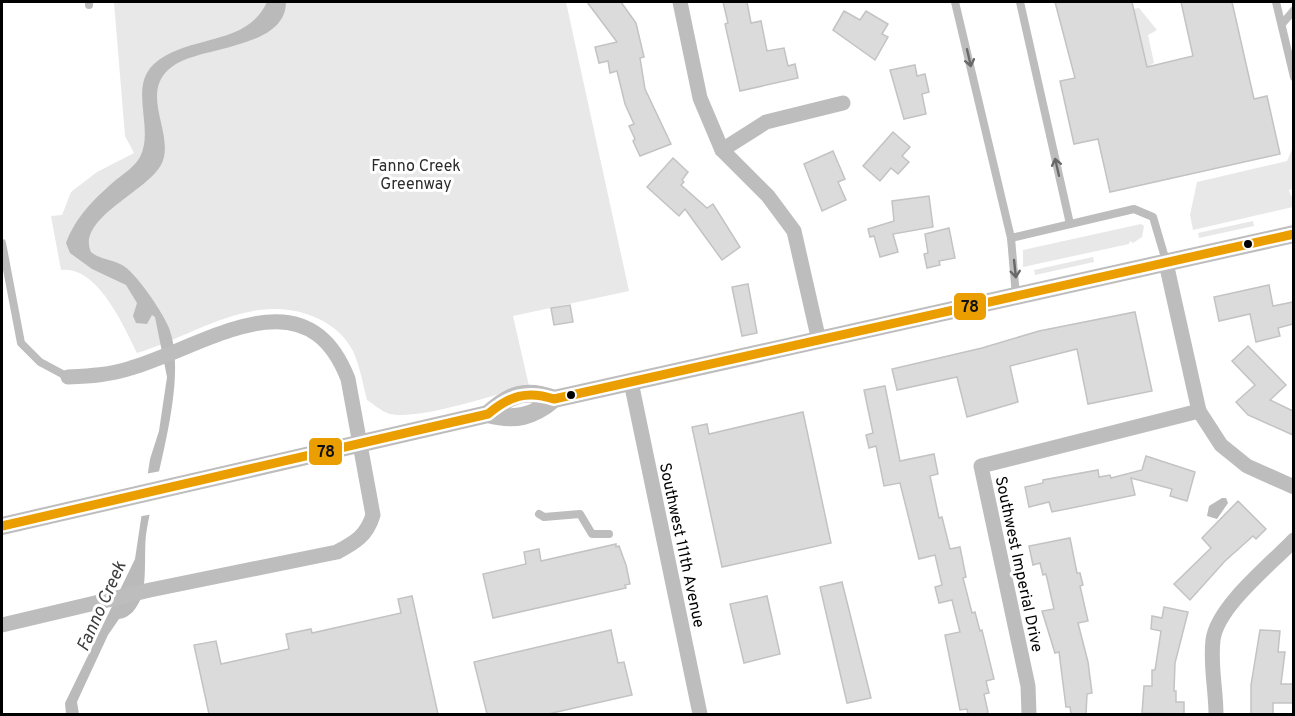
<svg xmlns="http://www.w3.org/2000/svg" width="1295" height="716" viewBox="0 0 1295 716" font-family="Overpass,sans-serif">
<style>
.green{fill:#e8e8e8}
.water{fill:#bababa}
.pier{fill:#fff}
.building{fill:#dbdbdb;stroke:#c3c3c3;stroke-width:1.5}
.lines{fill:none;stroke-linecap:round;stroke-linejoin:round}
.service{stroke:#bdbdbd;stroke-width:8}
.minor{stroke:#bdbdbd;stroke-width:15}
.tertiary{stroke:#bdbdbd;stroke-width:18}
.bus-1-casing{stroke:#fff;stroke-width:14}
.bus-1{stroke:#eb9e00;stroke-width:9}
.oneway{stroke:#686868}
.bus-dot{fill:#000;stroke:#fff;stroke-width:2}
.labels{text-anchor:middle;stroke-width:6;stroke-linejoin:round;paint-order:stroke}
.park-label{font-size:16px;fill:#2c2c2c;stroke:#fff}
.street-label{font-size:16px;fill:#000;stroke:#fff}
.water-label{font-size:18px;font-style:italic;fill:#3d3d3d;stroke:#fff}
.line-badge{stroke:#fff;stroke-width:2}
.pale-badge-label{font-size:16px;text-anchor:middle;font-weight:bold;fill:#111}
</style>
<rect width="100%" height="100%" fill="#fff"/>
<g class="green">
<path d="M114 2H566L629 291 513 316 529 386C499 393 414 423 387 413 380 410 373 404 367 400 363 385 360 366 353 351 344 334 330 323 312 316 251 292 194 336 137 353 124 326 97 265 61 270L51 216 62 215 71 192 97 172 134 153 125 136Z"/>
<path d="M1139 8 1157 30 1148 35 1154 63 1147 67 1134 9Z"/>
<path d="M1293 147V189L1289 190 1291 196H1293V207L1193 230 1190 215 1197 182 1287 161Z"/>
<path d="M1253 221 1254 226 1199 238 1198 233Z"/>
<path d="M1141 224 1144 226 1142 237 1133 243 1130 241 1129 244 1023 267V250Z"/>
<path d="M1093 257 1094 262 1035 275 1034 270Z"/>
</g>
<g class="water">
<path d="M267 2H286C286 49 201 46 173 66 136 92 177 135 161 165 146 192 76 219 91 252 99 259 110 259 120 264 135 270 163 313 169 328 189 381 154 478 146 535 144 552 147 584 141 598 137 608 130 618 119 619L108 635 82 691 77 702 79 714H66L65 703 135 559 150 459 159 431 167 377 155 317 152 315 147 324 136 323 133 316 137 303 126 285 92 269 70 253 66 243C76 216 95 198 117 179 125 173 135 166 140 157 155 128 128 88 154 64 187 34 247 47 267 2Z"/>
<path d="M1222 498H1226L1228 503 1217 519 1207 516 1209 506Z"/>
</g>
<path class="pier" d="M161 471 153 514 137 517 145 474Z"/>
<g class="building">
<path d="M587 2H621L636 23 644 57 640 58 645 89 671 144 640 156 633 141 635 139 629 126 634 124 625 104 617 71 610 73 608 61 599 63 595 47 617 42Z"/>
<path d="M723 2H747L751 23 761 21 767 51 784 48 788 66 795 64 798 78 740 91 725 24 728 23Z"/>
<path d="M1055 2H1132L1147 67 1193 56 1181 2H1232L1254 99 1267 96 1280 154 1110 192 1098 139 1074 144 1060 81 1075 78Z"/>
<path d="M844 11 860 20 866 11 888 24 882 34 888 37 875 60 833 30Z"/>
<path d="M915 65 917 76 925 74 929 92 922 94 926 114 904 119 890 70Z"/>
<path d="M893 132 910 147 902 156 909 162 898 174 891 168 880 181 863 166Z"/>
<path d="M833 151 845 179 838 182 846 200 822 211 804 164Z"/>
<path d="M673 158 688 172 682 180 684 182 681 185 707 208 713 204 740 247 722 260 685 209 679 216 647 187Z"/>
<path d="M929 196 933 227 893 234 898 252 880 257 874 236 870 237 868 229 894 221 892 201Z"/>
<path d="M949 228 955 258 939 261 940 265 927 268 924 254 928 253 925 234Z"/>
<path d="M748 284 757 333 742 336 732 287Z"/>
<path d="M1269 285 1273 306 1293 302V324L1278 328 1280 336 1256 342 1250 314 1219 321 1214 297Z"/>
<path d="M570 305 573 322 554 325 551 308Z"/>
<path d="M1135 312 1152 391 1088 404 1077 349 1010 366 1018 402 967 417 957 377 897 390 892 369 982 348 1039 331Z"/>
<path d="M1248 346 1286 385 1270 400 1293 411V435L1248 415 1236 402 1255 385 1232 361Z"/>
<path d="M885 386 900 461 934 454 938 474 930 476 939 518 942 517 950 549 960 547 966 577 963 578 972 613 975 612 980 631 982 630 994 679 986 681 989 693 984 694 988 712 986 714H968L967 709 960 710 945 635 960 632 952 600 939 603 935 587 942 585 935 555 919 559 900 483 884 486 876 446 869 448 866 435 873 433 864 390Z"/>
<path d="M803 412 831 543 722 567 692 427 707 424 709 434Z"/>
<path d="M1146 456 1195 472 1187 501 1170 496 1172 489 1131 478 1135 495 1052 512 1049 502 1029 507 1025 487 1043 483V480L1098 470 1099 477 1110 475 1111 478 1142 470Z"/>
<path d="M1238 501 1266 529 1256 539 1253 536 1225 561 1190 600 1174 584 1211 548 1202 538Z"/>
<path d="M1070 538 1077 573H1080L1083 585 1080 586 1088 621 1078 623 1088 662 1092 693 1087 694 1086 714H1071L1070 707H1066L1059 652 1055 653 1042 611 1054 609 1046 574 1043 575 1040 563 1033 565 1029 546Z"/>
<path d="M616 544V547L619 546 626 565 630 584 625 585 626 588 493 618 483 574 526 564 524 552 539 549 541 561Z"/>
<path d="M842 582 871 698 847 703 820 587Z"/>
<path d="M412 596 438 714H209L194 645 216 641 221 664 289 649 286 634 311 629 312 633 401 613 398 599Z"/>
<path d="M767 596 780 654 744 663 730 604Z"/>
<path d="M1164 607 1188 612 1175 663 1174 691H1176V702H1184V714L1142 713 1144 686H1152V670H1155L1161 631 1151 629 1152 616 1162 618Z"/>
<path d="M611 630 618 663 624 662 632 695 548 714H487L474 662Z"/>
<path d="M1260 630 1280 631 1278 652H1285L1281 684H1293V703H1273V714H1251V685Z"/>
</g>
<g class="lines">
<g class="service">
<path d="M89 2V5"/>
<path d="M955 2 1011 238 1016 296"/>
<path d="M1020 2 1070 224"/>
<path d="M1276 2 1294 77"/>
<path d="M1282 24 1294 10"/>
<path d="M1011 238 1134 209 1153 217 1166 261"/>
<path d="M2 243 21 343 40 362 68 377"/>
<path d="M539 514 544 517 580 514 592 534H609"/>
</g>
<g class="minor">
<path d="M680 2 700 98 722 150 768 196 794 231 819 341"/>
<path d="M722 150 766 122 843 103"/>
<path d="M1166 263 1199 411 1221 445 1247 466 1294 487"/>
<path d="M631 382 700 714"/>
<path d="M2 625 150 590 337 552C356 542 367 535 373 515L348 379C306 270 206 346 131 368 110 375 90 376 68 377"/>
<path d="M1029 714 1028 686 981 466 1199 411"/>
<path d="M1216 714C1216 690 1210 665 1213 640 1217 607 1270 565 1294 540"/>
</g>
<g class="tertiary">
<path d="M488 414C510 394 526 388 554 399"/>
<path d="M2 526 488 414C515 421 533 417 554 399L1294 234"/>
</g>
<defs>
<path id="bus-1" d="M2 526 488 414C509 396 527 390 554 399L1294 234"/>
</defs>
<use href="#bus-1" class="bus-1-casing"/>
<use href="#bus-1" class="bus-1"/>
</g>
<defs><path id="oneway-shaft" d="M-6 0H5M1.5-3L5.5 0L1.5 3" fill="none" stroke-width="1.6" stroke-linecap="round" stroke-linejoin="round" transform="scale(1.5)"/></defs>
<g class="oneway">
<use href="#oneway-shaft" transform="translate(969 58) rotate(77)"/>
<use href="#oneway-shaft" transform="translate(1057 167) rotate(-103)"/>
<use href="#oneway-shaft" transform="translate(1015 269) rotate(84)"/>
</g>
<g class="bus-dot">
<circle cx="1248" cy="244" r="5"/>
<circle cx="571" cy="395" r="5"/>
</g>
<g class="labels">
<g class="park-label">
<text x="416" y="171">Fanno Creek<tspan x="416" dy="18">Greenway</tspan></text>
</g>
<g class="street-label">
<text transform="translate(683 545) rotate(78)" y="6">Southwest 111th Avenue</text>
<text transform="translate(1020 564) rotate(78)" y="6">Southwest Imperial Drive</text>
</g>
<g class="water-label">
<text transform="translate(101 606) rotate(-66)" y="6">Fanno Creek</text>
</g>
</g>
<g class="line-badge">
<rect x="953" y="292" width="34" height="29" rx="6" fill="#eb9e00"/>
<rect x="308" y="437" width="35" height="29" rx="6" fill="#eb9e00"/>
</g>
<g class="pale-badge-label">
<text x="970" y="312">78</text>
<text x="326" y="457">78</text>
</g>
<rect width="1295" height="716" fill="none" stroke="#000000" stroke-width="6"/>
</svg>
